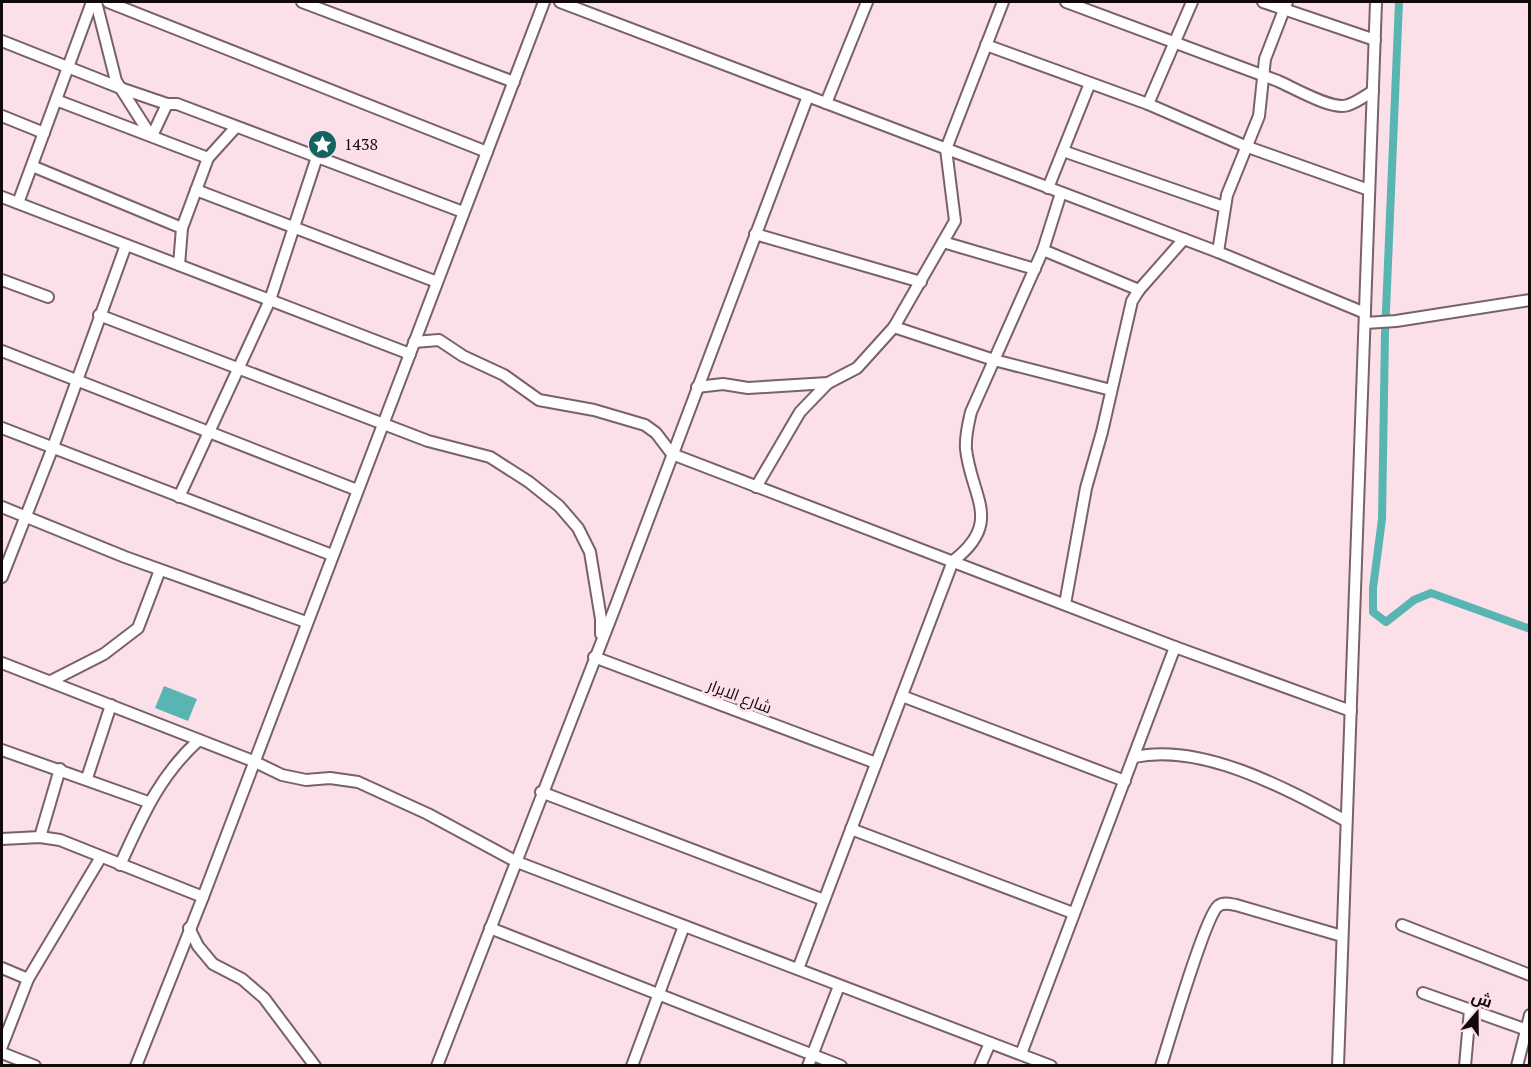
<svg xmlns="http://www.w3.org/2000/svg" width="1531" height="1067" viewBox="0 0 1531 1067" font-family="'PT Serif',Cairo,serif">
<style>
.water{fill:#59b5b2}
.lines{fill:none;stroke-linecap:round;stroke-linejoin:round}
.canal{stroke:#59b5b2;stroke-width:8}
.minor-casing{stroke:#79616a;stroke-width:14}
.minor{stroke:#fff;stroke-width:10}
.labels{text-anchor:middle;stroke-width:6;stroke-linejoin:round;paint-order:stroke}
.poi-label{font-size:16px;fill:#12090d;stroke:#fbdfe9;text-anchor:start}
.street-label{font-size:16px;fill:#12090d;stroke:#fbdfe9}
</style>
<rect width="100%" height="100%" fill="#fbdfe9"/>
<path class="water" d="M164 686 197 699 188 721 155 708Z"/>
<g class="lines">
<path class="canal" d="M1399 2 1385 334 1382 519 1373 588V612L1386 622 1414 600 1431 593 1530 629"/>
<defs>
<g id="minor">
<path d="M96 2 116 81 151 136"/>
<path d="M108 2 487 152"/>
<path d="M302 2 514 82"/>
<path d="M560 2 1218 252 1365 313"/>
<path d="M1066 2 1278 81C1294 88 1333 111 1348 105 1357 102 1365 96 1373 91"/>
<path d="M1263 2 1375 40"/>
<path d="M2 41 123 89 167 104H177L463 212"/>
<path d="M986 45 1148 104 1245 146 1369 190"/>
<path d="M56 100 208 158"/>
<path d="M826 103 867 2"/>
<path d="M1148 104 1192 2"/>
<path d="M2 116 44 133"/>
<path d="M152 136 167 104"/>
<path d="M1063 151 1224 207"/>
<path d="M32 166 182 228"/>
<path d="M1048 188 1090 83"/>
<path d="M196 190 437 282"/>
<path d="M2 197 410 354"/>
<path d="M18 203 92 2"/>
<path d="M755 234 921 282"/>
<path d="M943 242 1035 269"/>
<path d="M1043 250 1139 290"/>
<path d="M1218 252 1227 195 1259 116 1265 59 1287 2"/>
<path d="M179 265 182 228 208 158 236 127"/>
<path d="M2 280 48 297"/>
<path d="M99 315 428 441 490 457 529 482 559 506 578 528 590 552 601 619V634"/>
<path d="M1365 323 1396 321 1530 300"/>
<path d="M894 327 994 360 1111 390"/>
<path d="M414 342 439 340 463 356 504 375 539 400 594 410 645 425 656 433 672 454 1175 647 1351 711"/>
<path d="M2 351 357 490"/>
<path d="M697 387 723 384 748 388 828 383 857 368 894 327 955 221 946 149 1003 2"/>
<path d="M2 428 332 555"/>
<path d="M756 487 800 412 828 383"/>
<path d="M179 497 270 300 317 157"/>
<path d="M2 507 125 557 306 622"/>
<path d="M2 577 53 447 126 245"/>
<path d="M1065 604 1086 488 1102 432 1132 301 1139 290 1184 239"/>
<path d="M594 657 876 763"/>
<path d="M2 663 253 761 282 775 306 780 330 778 358 782 428 814 517 862 1051 1066"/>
<path d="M51 681 104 654 138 628 160 570"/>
<path d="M902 696 1125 781"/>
<path d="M2 750 148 802"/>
<path d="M1134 757C1202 742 1287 789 1346 821"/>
<path d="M87 778 111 705"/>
<path d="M541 792 824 900"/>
<path d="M851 829 1073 913"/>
<path d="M40 837 60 769"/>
<path d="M2 839 40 837 60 840 203 897"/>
<path d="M120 865C142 817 159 776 199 740"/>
<path d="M1402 925 1530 975"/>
<path d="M189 928 198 946 213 964 242 979 264 998 315 1066"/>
<path d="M490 928 841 1066"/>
<path d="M2 968 28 979"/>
<path d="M798 969 953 561C1004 522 971 497 966 449 965 436 968 425 971 412L1043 250 1061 193"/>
<path d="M1423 993 1530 1031"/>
<path d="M2 1046 28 979 101 857"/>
<path d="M2 1053 35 1066"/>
<path d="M1021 1054 1175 647"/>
<path d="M136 1066 203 897 544 2"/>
<path d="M437 1066 614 610 808 96"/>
<path d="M632 1066 684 926"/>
<path d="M808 1066 839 986"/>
<path d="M980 1066 990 1043"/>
<path d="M1161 1066C1169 1041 1205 917 1218 906 1224 902 1230 904 1236 905L1342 936"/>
<path d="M1338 1066 1376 2"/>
<path d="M1465 1066 1470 1010"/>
<path d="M1517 1066 1530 1015"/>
</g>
</defs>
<use href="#minor" class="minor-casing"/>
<use href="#minor" class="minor"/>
</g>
<defs>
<symbol id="sight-disc" viewBox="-11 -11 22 22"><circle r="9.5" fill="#146361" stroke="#fbdfe9"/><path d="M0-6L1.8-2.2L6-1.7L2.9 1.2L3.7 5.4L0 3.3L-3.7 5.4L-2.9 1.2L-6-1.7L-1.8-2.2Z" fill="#fff"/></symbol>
</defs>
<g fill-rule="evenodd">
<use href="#sight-disc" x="306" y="128" width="33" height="33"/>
</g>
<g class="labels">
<g class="poi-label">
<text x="344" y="150">1438</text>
</g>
<g class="street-label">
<text transform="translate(740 696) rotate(21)" y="6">شارع الابرار</text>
</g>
</g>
<rect width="1531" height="1067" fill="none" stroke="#12090d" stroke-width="6"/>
<g transform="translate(1477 1013) rotate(20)" stroke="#fbdfe9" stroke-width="4.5" paint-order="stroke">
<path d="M0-4.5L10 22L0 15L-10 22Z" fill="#12090d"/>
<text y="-9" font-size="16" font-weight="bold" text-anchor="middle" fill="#12090d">ش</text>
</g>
</svg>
